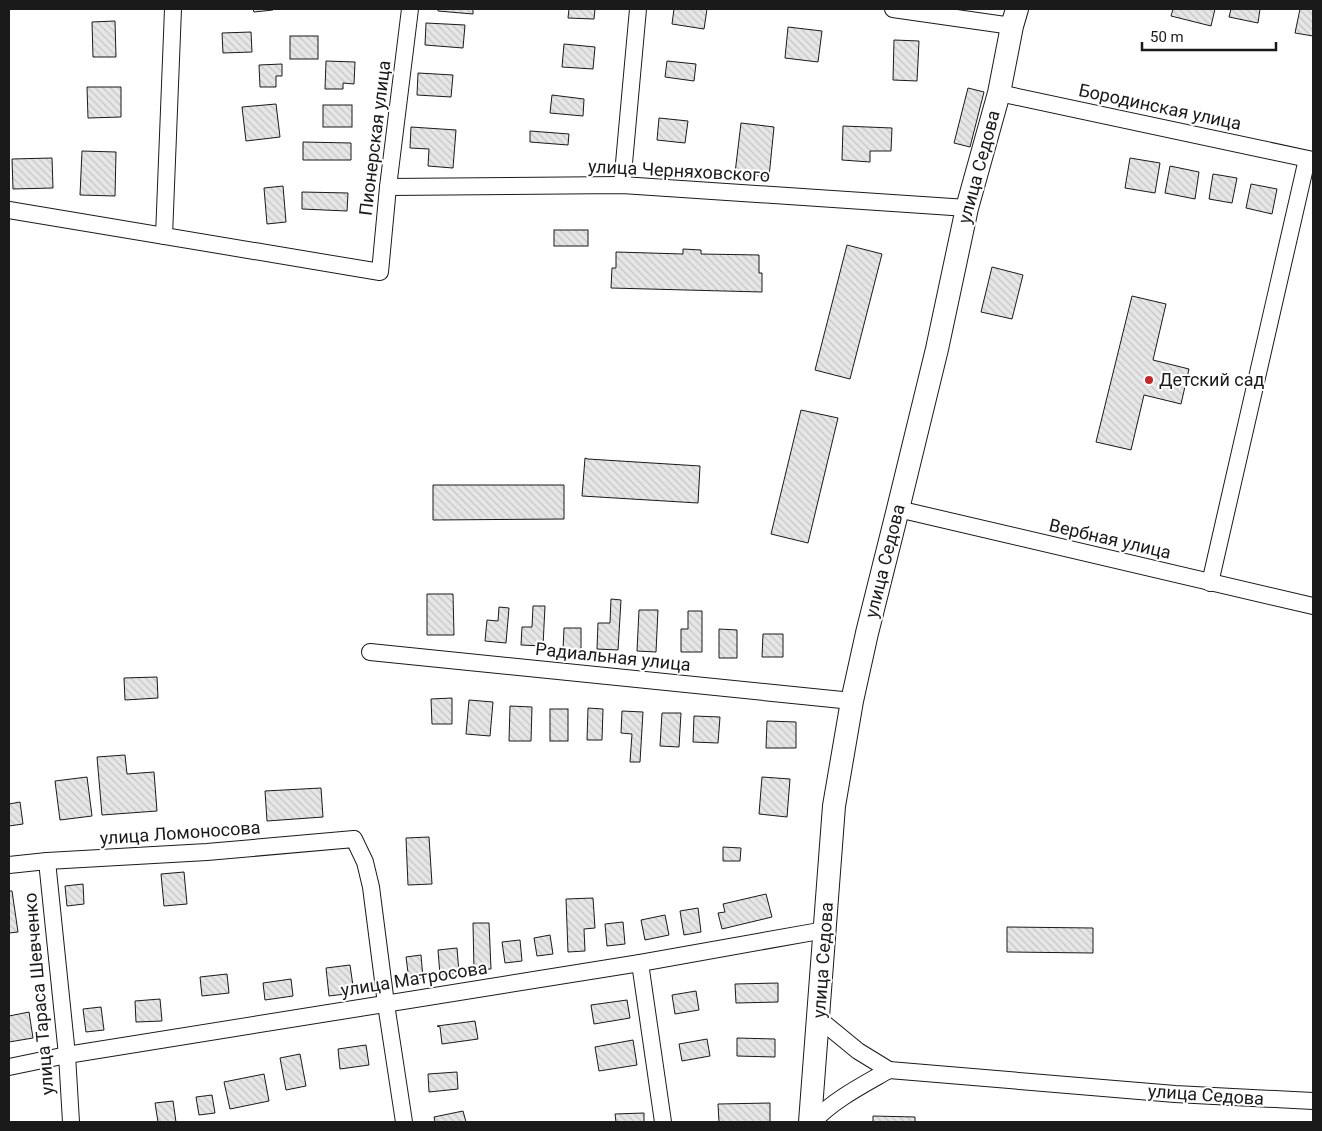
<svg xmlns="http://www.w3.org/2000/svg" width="1322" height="1131" viewBox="0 0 1322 1131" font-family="Roboto,sans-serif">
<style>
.building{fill:url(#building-back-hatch);stroke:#1a1a1a}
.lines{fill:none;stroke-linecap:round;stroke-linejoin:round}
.street-casing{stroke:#1a1a1a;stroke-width:18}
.secondary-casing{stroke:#1a1a1a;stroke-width:24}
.street{stroke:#fff;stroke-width:16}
.secondary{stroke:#fff;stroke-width:22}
.poi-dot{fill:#c62828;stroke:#fff;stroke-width:2}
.labels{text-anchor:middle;stroke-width:4;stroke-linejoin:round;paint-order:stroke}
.street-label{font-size:18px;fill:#1a1a1a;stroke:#fff}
.poi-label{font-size:18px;fill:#1a1a1a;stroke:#fff;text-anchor:start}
</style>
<defs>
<pattern id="building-back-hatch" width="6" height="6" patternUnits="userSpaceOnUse" patternTransform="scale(1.25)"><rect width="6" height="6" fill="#e6e6e6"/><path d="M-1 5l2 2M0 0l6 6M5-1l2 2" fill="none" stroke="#c5c5c5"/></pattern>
</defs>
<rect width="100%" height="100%" fill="#fff"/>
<g class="building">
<path d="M253 9H273V10L254 12Z"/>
<path d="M438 9H473V14L438 11Z"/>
<path d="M569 9H595L594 19 568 18Z"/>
<path d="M674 9H707L704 29 672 24Z"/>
<path d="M1173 9H1215L1211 26 1171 16Z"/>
<path d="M1231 9H1260L1258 23 1229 17Z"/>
<path d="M1300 9H1313V36L1295 33Z"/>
<path d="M115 21 116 57H93L92 22Z"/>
<path d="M426 23 465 25 463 48 425 45Z"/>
<path d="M788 27 822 31 818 62 785 58Z"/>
<path d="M251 32 252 52 223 53 222 33Z"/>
<rect x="290" y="36" width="28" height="23"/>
<path d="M894 40 919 41 917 81 893 80Z"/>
<path d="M564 44 595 47 593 69 562 67Z"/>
<path d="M326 61 355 62 354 84 343 83V89H325Z"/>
<path d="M667 61 696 64 694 81 665 77Z"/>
<path d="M282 64V76H276V87H260L259 65Z"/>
<path d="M418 73 453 75 451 97 417 95Z"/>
<path d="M87 87H121V117L88 118Z"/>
<path d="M968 88 984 92 970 147 954 143Z"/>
<path d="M552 95 584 99 583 116 550 113Z"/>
<path d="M276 104 280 137 246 141 242 107Z"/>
<rect x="323" y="105" width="29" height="22"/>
<path d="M659 118 688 121 685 143 657 140Z"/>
<path d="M741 123 774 127 769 177 735 173Z"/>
<path d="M843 126 892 128 891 151H870V162L842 160Z"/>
<path d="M411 127 456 130 453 168 428 166 429 149 410 148Z"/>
<path d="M530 131 569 134 568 145 530 142Z"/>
<path d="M303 142 351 143V160H303Z"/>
<path d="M82 151 116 152 115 196 80 195Z"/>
<path d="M52 158 53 188 13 189 12 159Z"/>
<path d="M1130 158 1160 163 1155 193 1125 188Z"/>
<path d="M1170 166 1199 172 1195 199 1165 193Z"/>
<path d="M1213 174 1237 178 1232 203 1209 199Z"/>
<path d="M1251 184 1277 189 1272 214 1246 208Z"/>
<path d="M283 186 286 222 267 224 264 188Z"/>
<path d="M302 192 348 193 347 211 302 209Z"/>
<rect x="554" y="230" width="34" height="16"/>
<path d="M847 245 882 254 850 379 815 370Z"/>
<path d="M683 249 701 250V254L759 255V273H762V292L611 288 612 268H616V252L683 254Z"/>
<path d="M992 267 1023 275 1012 319 981 312Z"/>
<path d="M1132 296 1166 304 1153 360 1189 369 1181 404 1144 395 1131 450 1096 442Z"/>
<path d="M801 410 838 418 808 543 771 534Z"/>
<path d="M585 458 588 459 700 466 698 503 582 496Z"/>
<path d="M433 485H564V519L433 520Z"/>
<path d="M427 594H453L454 635H427Z"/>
<path d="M611 599 621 600 618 650 597 649 598 623H610Z"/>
<path d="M533 606H545L543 646 521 645 522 627H532Z"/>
<path d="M499 607 509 608 506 643 485 641 487 620 498 621Z"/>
<path d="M639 610H658L656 652 637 651Z"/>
<path d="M688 611H702V652H681V629H688Z"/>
<path d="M564 628H581V650H563Z"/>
<path d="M719 629 737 630V658H719Z"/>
<path d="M763 634H783V657H762Z"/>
<path d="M157 677 158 698 125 700 124 678Z"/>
<path d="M452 698V724H432L431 699Z"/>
<path d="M469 700 493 702 490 736 466 734Z"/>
<path d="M510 706 532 707 531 741H509Z"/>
<path d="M588 708 603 709 602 740H587Z"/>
<rect x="550" y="709" width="18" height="32"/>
<path d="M622 711 643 712 640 762H630L632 734 621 733Z"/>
<path d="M662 713H681L679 747 660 746Z"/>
<path d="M694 716 720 717 718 743 693 742Z"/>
<path d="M767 721 796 722V748H766Z"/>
<path d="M125 755 127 774 154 772 157 811 102 815 97 757Z"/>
<path d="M87 777 92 816 60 820 55 781Z"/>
<path d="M762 777 790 779 787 817 759 814Z"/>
<path d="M321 788 323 817 267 821 265 791Z"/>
<path d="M20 802 23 824 9 826V804Z"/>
<path d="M429 837 432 884 408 885 406 838Z"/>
<path d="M723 847 741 848 740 861H723Z"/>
<path d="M184 872 187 904 164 906 161 874Z"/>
<path d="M83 884 84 904 67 906 65 886Z"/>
<path d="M9 891H12L18 932 9 933Z"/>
<path d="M766 894 772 917 722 929 718 913 725 912 723 904Z"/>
<path d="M593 898 595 928 584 929 585 951 568 952 566 899Z"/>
<path d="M698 908 701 932 684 935 680 911Z"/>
<path d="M665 915 669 935 645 940 641 920Z"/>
<path d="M623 922 625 944 607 946 605 924Z"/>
<path d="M473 923H489L491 969 474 970Z"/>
<path d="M1007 927 1093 928V953L1007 952Z"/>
<path d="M550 935 553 954 537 956 534 938Z"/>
<path d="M520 940 522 961 505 963 502 942Z"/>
<path d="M457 948 459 973 440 975 438 950Z"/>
<path d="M421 955 423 978 409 980 406 957Z"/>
<path d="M350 965 354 993 329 996 326 968Z"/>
<path d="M227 974 229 993 202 996 200 977Z"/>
<path d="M291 979 293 996 265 1000 263 983Z"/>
<path d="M778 983V1002L736 1003 735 984Z"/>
<path d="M696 991 699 1010 675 1014 672 995Z"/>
<path d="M160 999 162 1021 136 1022 135 1001Z"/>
<path d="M627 1000 630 1018 594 1024 591 1005Z"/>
<path d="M101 1007 104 1030 86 1032 83 1009Z"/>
<path d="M29 1012 33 1038 9 1042V1016Z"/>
<path d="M475 1021 478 1039 442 1044 440 1027 437 1026Z"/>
<path d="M737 1038 775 1039V1057L737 1056Z"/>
<path d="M707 1039 710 1056 682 1061 679 1044Z"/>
<path d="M633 1040 637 1065 599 1071 595 1047Z"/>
<path d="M366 1045 369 1065 340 1069 338 1049Z"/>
<path d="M300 1054 306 1086 286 1090 280 1058Z"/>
<path d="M457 1072 458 1089 429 1092 428 1074Z"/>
<path d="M264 1074 269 1101 230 1109 224 1082Z"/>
<path d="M212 1095 215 1113 199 1115 196 1097Z"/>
<path d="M173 1101 176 1122H158L155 1103Z"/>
<path d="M770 1103V1122H719L718 1104Z"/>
<path d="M463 1111 466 1122H435L434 1117Z"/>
<path d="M644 1113V1122H616L615 1114Z"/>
<path d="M873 1116 915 1117V1122H873Z"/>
</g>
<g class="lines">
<defs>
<g id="street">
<path d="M893 9 1012 26"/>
<path d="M999 93 1313 160"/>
<path d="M622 185 638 9"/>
<path d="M388 187 622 185 967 208"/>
<path d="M9 210 380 272 388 187 410 9"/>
<path d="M164 236 173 9"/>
<path d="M898 509 1313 606"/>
<path d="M1210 583 1307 159"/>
<path d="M370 652 852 701"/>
<path d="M47 861 67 1055 71 1122"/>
<path d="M9 865 47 861 207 852 354 839 365 862 371 887 386 1004 404 1122"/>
<path d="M640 963 663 1122"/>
<path d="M819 1019 858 1051 889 1070 1175 1094 1313 1101"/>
<path d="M9 1067 67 1055 640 963 825 930"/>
<path d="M813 1122C833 1100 863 1085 889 1070"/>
</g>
<path id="secondary" d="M810 1122 834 806 852 701 867 633 898 509 937 349 967 208 999 93 1012 26 1017 9"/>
</defs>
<use href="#street" class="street-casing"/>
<use href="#secondary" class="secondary-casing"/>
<use href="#street" class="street"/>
<use href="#secondary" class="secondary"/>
</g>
<circle class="poi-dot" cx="1149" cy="380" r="5"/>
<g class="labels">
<g class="street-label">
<text transform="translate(1160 107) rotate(12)" y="6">Бородинская улица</text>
<text transform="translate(375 138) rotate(-83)" y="6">Пионерская улица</text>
<text transform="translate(979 167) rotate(-75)" y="6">улица Седова</text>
<text transform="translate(679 171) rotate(3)" y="6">улица Черняховского</text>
<text transform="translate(1110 539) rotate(13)" y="6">Вербная улица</text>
<text transform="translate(885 561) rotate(-76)" y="6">улица Седова</text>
<text transform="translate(613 657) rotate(6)" y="6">Радиальная улица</text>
<text transform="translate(180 833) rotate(-4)" y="6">улица Ломоносова</text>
<text transform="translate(823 960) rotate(-86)" y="6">улица Седова</text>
<text transform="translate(414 979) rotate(-9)" y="6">улица Матросова</text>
<text transform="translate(39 994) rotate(-95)" y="6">улица Тараса Шевченко</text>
<text transform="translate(1206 1095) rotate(4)" y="6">улица Седова</text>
</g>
<g class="poi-label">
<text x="1159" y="386">Детский сад</text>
</g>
</g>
<rect width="1322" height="1131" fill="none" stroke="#1a1a1a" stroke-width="20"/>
<path d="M1142 42v8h134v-8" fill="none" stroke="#1a1a1a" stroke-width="2.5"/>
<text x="1150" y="42" font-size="15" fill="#1a1a1a" stroke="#ffffff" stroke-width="4" paint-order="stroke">50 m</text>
</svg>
